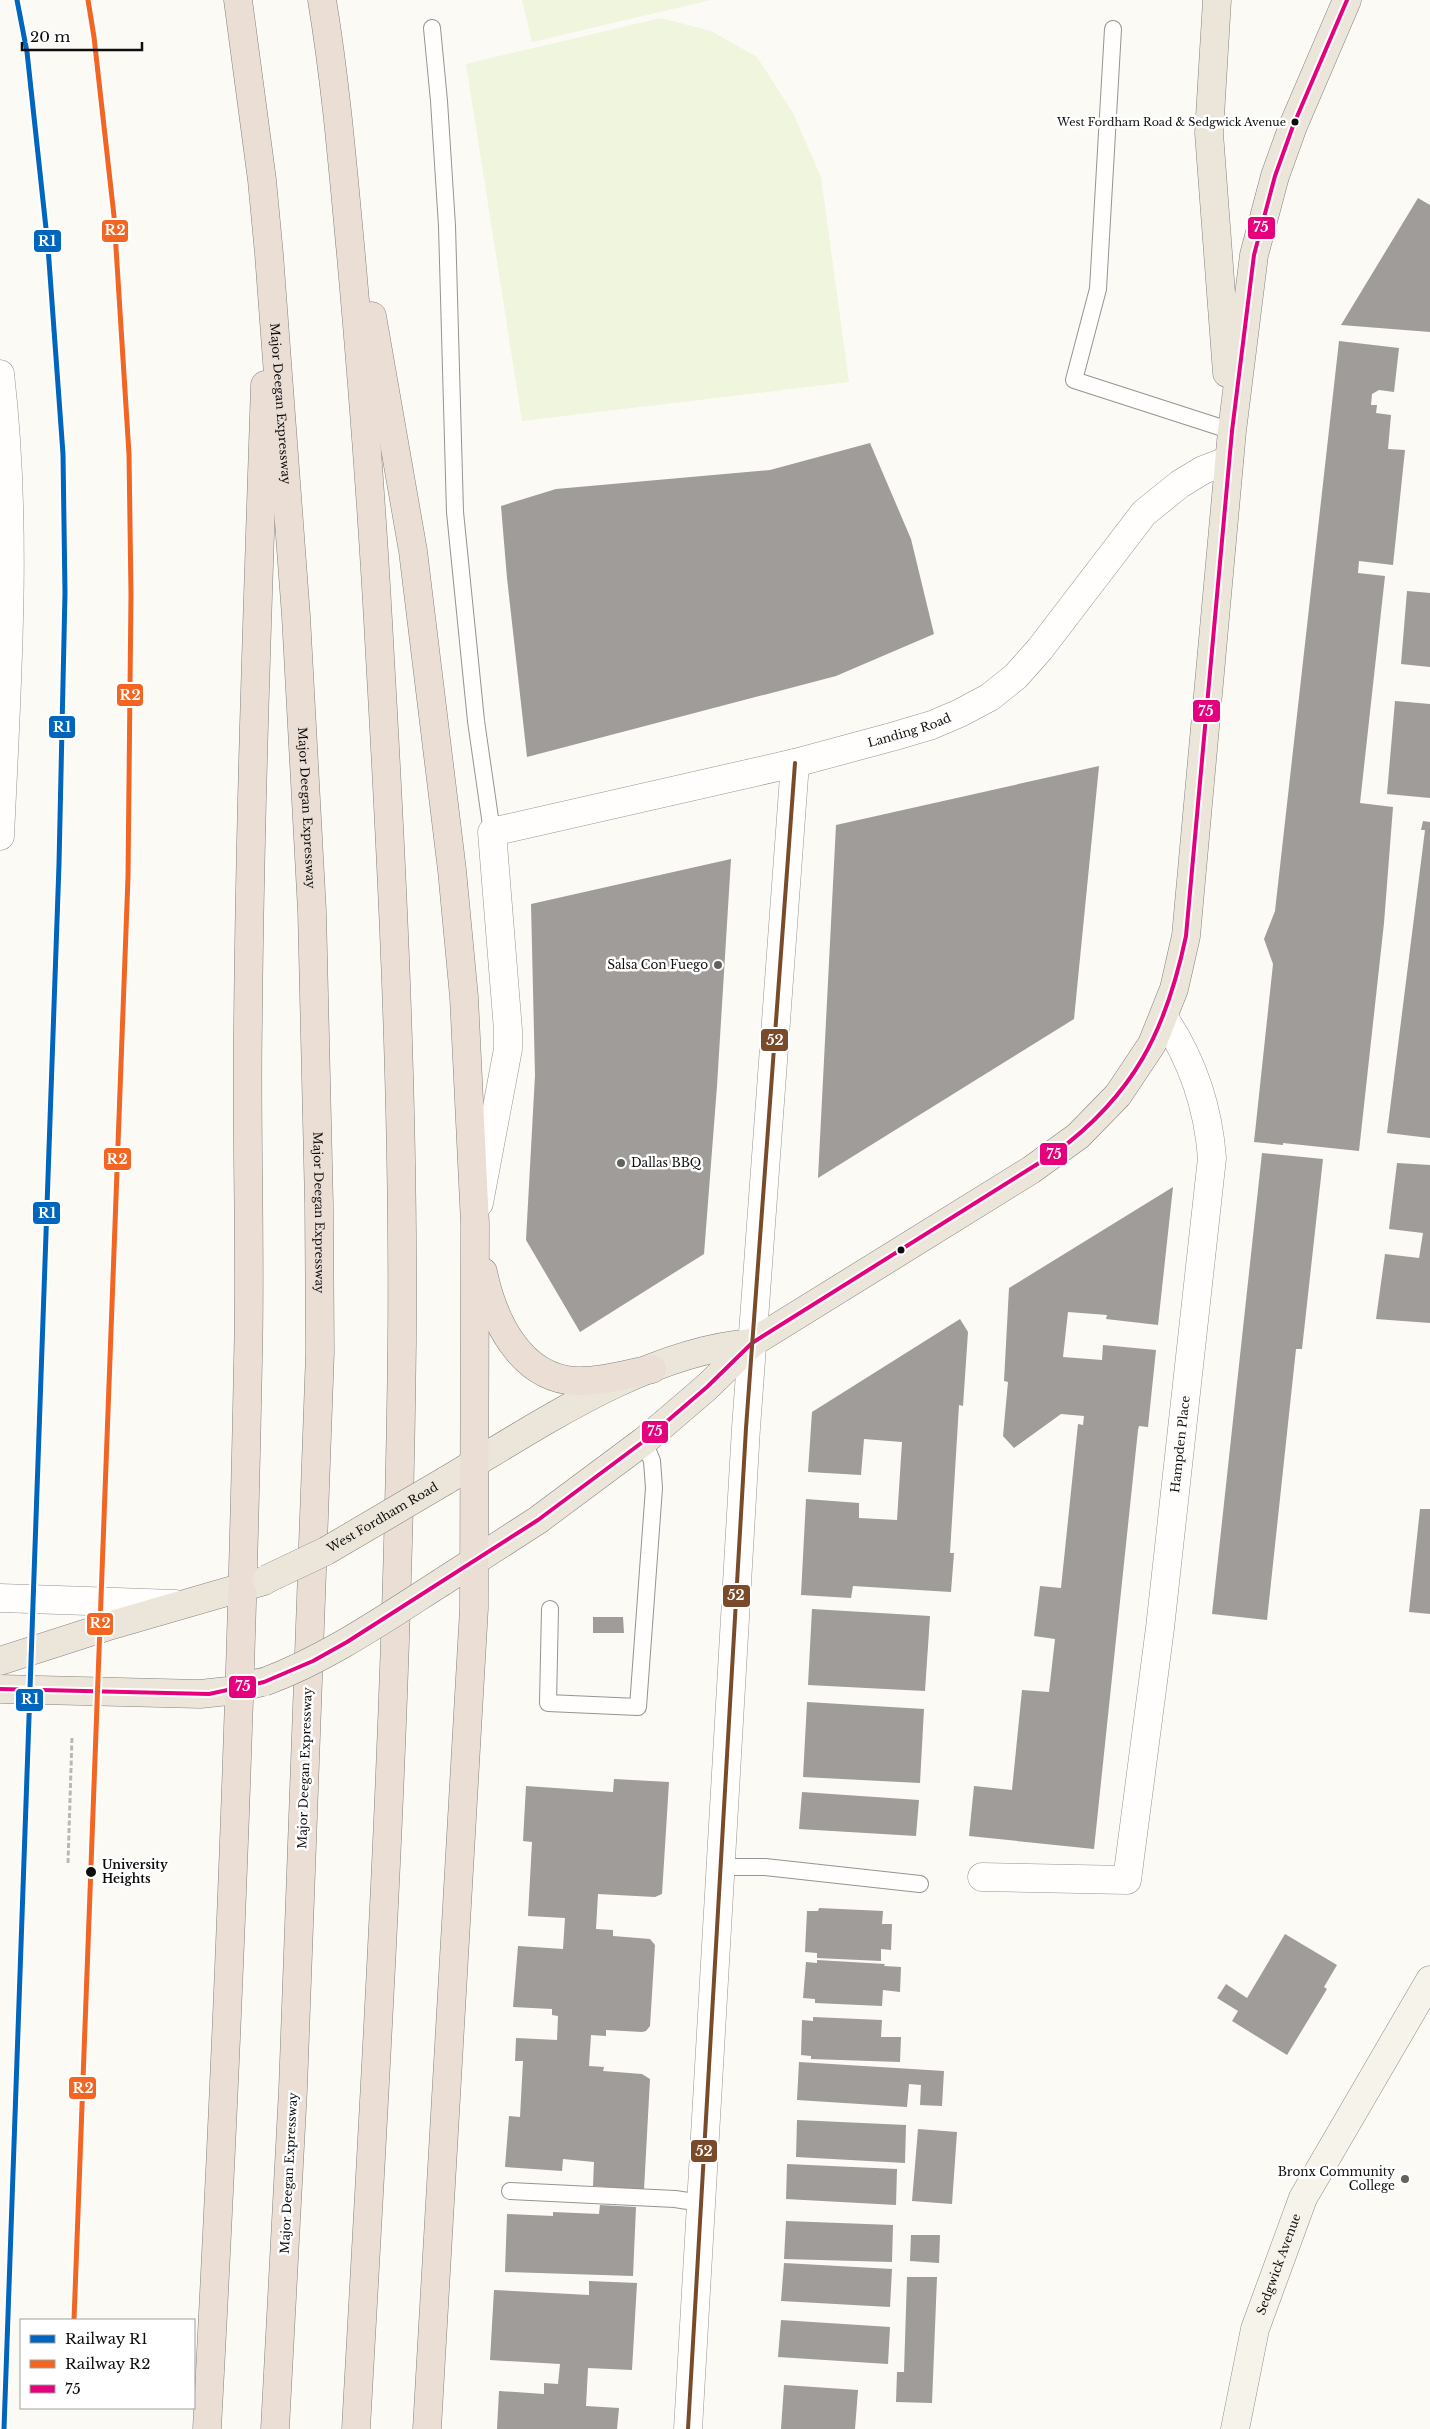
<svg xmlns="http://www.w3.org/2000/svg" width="1430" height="2429" viewBox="0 0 1430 2429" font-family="'Libre Baskerville',serif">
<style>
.pitch{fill:#f0f5dd}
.building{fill:#9f9c99}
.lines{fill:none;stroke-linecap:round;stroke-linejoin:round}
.lane-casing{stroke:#959492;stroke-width:18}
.street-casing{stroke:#959492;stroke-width:29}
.secondary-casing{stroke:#8c8b88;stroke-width:29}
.primary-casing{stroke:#82827f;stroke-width:29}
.highway-casing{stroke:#82827f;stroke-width:29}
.path{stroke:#b8b8b7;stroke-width:3;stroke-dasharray:5 2.5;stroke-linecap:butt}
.lane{stroke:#fffefd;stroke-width:16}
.street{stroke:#fffefd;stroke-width:28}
.secondary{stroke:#f5f3ea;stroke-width:28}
.primary{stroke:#ece6da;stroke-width:28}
.highway{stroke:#eaded5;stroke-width:28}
.primary-bridge-casing{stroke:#82827f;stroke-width:29;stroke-linecap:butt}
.primary-bridge{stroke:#ece6da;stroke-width:28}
.bus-1-casing{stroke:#fff;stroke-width:8}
.bus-2-casing{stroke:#fff;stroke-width:8}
.bus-1{stroke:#e5007d;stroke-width:4}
.bus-2{stroke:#7a4b2a;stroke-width:4}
.rail-1-casing{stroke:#fff;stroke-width:9}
.rail-2-casing{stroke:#fff;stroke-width:9}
.rail-1{stroke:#0065bd;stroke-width:5}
.rail-2{stroke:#f26522;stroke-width:5}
.bus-dot{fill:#0e0e0e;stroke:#fff;stroke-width:2}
.poi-dot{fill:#61615e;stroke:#fff;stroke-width:2}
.labels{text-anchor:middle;stroke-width:5;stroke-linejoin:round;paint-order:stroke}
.bus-label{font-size:11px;fill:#0e0e0e;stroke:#fff;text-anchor:end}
.street-label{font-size:12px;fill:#0e0e0e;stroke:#fff}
.poi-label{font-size:12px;fill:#0e0e0e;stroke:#fff;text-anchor:end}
.stop-label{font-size:12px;font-weight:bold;fill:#0e0e0e;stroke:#fff;text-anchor:start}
.line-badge{stroke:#fff;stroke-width:2}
.badge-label{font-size:14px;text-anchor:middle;font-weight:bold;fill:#fff}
</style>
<rect width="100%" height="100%" fill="#fcfaf4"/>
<g class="pitch">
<path d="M522 0H711L532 42Z"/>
<path d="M661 18 711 31 757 57 793 113 821 177 849 382 522 421 466 64Z"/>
</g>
<g class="building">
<path d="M1418 198 1430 205V332L1341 325Z"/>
<path d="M1339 341 1399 348 1394 392 1379 390 1372 394 1371 405H1377L1376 413 1391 415 1388 449 1405 450 1393 565 1359 561 1358 573 1385 576 1360 803 1393 807 1384 923 1359 1151 1283 1143V1145L1254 1142 1273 964 1264 939 1275 911Z"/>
<path d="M870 443 911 539 934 634 836 676 527 757 507 578 501 506 556 489 770 470Z"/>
<path d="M1407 591 1430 593V667L1401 664Z"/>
<path d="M1395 701 1430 704V798L1387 794Z"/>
<path d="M1099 766 1074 1019 818 1178 836 825Z"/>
<path d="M1423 821 1430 822V1138L1387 1133 1425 830H1421Z"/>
<path d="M731 859 717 1086 704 1254 580 1332 526 1240 535 1075 531 904Z"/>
<path d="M1262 1153 1323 1159 1302 1349H1296L1267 1620 1212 1614Z"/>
<path d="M1397 1163 1430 1165V1323L1376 1319 1385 1254 1419 1258 1423 1233 1389 1229Z"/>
<path d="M1173 1187 1158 1325 1106 1319 1107 1315 1068 1312 1063 1357 1102 1360 1103 1345 1156 1350 1148 1427 1139 1426 1138 1430 1094 1849 969 1836 974 1786 1012 1790 1022 1690 1049 1692 1055 1639 1034 1636 1040 1586 1061 1588 1078 1424 1083 1425 1084 1416 1061 1414 1014 1448 1003 1436 1008 1382 1004 1381 1009 1288Z"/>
<path d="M960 1319 968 1332 963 1406 959 1405 950 1553H954L951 1592 853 1586 851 1598 801 1595 806 1499 859 1503V1518L897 1520 902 1442 864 1439 861 1475 808 1472 812 1412Z"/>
<path d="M1420 1509H1430V1614L1409 1612Z"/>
<path d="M812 1609 930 1616 925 1691 808 1685Z"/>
<path d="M593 1617H623L624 1633H593Z"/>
<path d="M807 1702 924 1709 920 1783 803 1777Z"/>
<path d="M614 1779 669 1782 662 1894 655 1897 598 1894 596 1929 613 1930V1936L650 1939 655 1945 650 2026 646 2031 642 2032 606 2030V2036L591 2035 589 2066 604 2067 603 2071 642 2074 650 2079 644 2190 593 2186 594 2162 563 2159 562 2171 505 2167 509 2116 520 2117 523 2061H515L516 2038 557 2040 558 2016 552 2015V2009L513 2007 518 1946 563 1949 565 1918 528 1916 532 1842 523 1841 526 1786 613 1792Z"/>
<path d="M802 1792 919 1800 916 1836 799 1829Z"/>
<path d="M819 1908 883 1911 882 1924H892L891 1950 881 1949V1961L817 1958V1953L805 1952 807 1911H818Z"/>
<path d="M1285 1934 1337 1965 1324 1987 1327 1989 1287 2055 1232 2021 1238 2011 1217 1998 1226 1984 1247 1998Z"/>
<path d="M817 1960 885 1964 884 1966 901 1967 900 1992 883 1990 882 2006 815 2003V1999L803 1998 806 1962 817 1963Z"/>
<path d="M813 2017 882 2020 881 2037H901L900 2062 811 2059V2056L801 2055 802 2020 813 2021Z"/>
<path d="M799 2062 944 2071 942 2106 920 2105 921 2085 909 2084 907 2107 797 2100Z"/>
<path d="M797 2120 906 2125 905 2163 796 2157Z"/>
<path d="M918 2129 957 2132 952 2204 912 2201Z"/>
<path d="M787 2164 897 2169 896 2205 786 2199Z"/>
<path d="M600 2205 636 2207 633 2276 505 2272 507 2214 553 2216V2212L599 2214Z"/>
<path d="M786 2221 893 2225 892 2262 784 2259Z"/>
<path d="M911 2235H940L939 2263 910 2261Z"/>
<path d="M784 2263 892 2269 890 2307 781 2301Z"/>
<path d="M907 2277H937L932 2403 896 2402 897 2372H904Z"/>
<path d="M589 2281 637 2283 632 2370 588 2368 586 2406 619 2408 617 2429H497L499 2391 544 2394V2383L558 2384 560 2364 490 2360 494 2290 589 2295Z"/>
<path d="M781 2320 890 2327 888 2364 778 2357Z"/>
<path d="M784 2385 858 2390 855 2429H781Z"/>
</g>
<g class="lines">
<defs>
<g id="lane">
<path d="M432 28 439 101 447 226 455 512 476 721 492 832"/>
<path d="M1113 29 1098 289 1074 380 1232 431"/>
<path d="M550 1609 548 1703 638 1707 654 1488 652 1461 644 1441"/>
<path d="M721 1867H765L920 1884"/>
<path d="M510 2191 675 2199 701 2203"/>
</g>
<g id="street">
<path d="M0 374C18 527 7 683 0 836"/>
<path id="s1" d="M479 1203 508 1049V1030L492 832 795 763 895 736 932 725 960 713 990 697 1016 676 1040 649 1144 513 1180 484 1203 470 1229 460"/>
<path d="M0 1598 175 1604"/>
<path id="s2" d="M982 1877 1127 1880 1160 1628 1212 1158C1208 1106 1193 1061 1164 1018"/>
<path d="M688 2429 746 1428 795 763"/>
</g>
<g id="secondary">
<path id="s3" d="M1235 2429 1255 2329 1303 2198 1430 1980"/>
</g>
<g id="primary">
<path d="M1217 0 1209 133 1227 373"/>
<path d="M445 1481C535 1428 645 1351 752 1343"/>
<path d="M442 1582 538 1520 644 1441 707 1387 752 1343 1031 1170 1078 1136 1118 1095 1152 1044 1174 989 1186 936 1232 431 1254 255 1275 176 1293 126 1347 0"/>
<path d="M0 1661 112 1625 264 1581"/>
<path d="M0 1689 200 1694 228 1691 262 1682"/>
</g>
<g id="highway">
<path id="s4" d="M238 0 262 180 269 254 296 616 312 911 319 1204 320 1352 314 1517 293 2089 275 2429"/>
<path d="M322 0C336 84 343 170 351 255 363 389 373 523 380 657 393 885 404 1114 402 1342 398 1704 376 2067 356 2429"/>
<path d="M372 316 413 551 452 870 464 997 475 1224 474 1608 427 2429"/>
<path d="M483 1272C493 1320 520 1378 576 1381 601 1382 627 1374 652 1369"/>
<path d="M207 2429C226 2073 241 1717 248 1361 251 1248 246 1135 248 1022 250 810 258 597 265 385"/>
</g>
</defs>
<use href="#lane" class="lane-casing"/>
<use href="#street" class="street-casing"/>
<use href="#secondary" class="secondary-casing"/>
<use href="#primary" class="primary-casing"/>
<use href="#highway" class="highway-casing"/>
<path class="path" d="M68 1863 72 1737"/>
<use href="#lane" class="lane"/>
<use href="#street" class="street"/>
<use href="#secondary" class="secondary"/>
<use href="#primary" class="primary"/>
<use href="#highway" class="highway"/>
<defs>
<g id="primary-bridge">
<path id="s5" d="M267 1579 326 1551 445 1481"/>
<path d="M264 1682C328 1658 384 1619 442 1582"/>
</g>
</defs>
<use href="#primary-bridge" class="primary-bridge-casing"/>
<use href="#primary-bridge" class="primary-bridge"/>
<defs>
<path id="bus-1" d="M0 1689 209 1694 264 1682 313 1661 347 1642 538 1520 644 1441 707 1387 752 1343 1055 1153C1134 1095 1166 1031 1186 936L1232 431 1254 255 1275 176 1293 126 1347 0"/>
<path id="bus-2" d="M688 2429 746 1428 795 763"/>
</defs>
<use href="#bus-1" class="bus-1-casing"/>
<use href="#bus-2" class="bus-2-casing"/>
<use href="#bus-1" class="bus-1"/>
<use href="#bus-2" class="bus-2"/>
<defs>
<path id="rail-1" d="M4 2429 59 864 65 593 63 454 48 247 27 52 17 0"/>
<path id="rail-2" d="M74 2320 128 877 131 594 129 454 114 216 94 37 88 0"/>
</defs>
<use href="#rail-1" class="rail-1-casing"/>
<use href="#rail-2" class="rail-2-casing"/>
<use href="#rail-1" class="rail-1"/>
<use href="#rail-2" class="rail-2"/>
</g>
<g class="bus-dot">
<circle cx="1295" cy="122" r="4.5"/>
<circle cx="901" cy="1250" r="4.5"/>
<circle cx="91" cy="1872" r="6"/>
</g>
<g class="poi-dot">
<circle cx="718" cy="965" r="5"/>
<circle cx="621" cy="1163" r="5"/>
<circle cx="1405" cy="2179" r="5"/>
</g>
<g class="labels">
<g class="bus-label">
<text x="1286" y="126">West Fordham Road &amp; Sedgwick Avenue</text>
</g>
<g class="street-label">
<text dy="4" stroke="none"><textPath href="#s4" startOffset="406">Major Deegan Expressway</textPath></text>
<text dy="4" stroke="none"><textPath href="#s1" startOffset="804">Landing Road</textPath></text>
<text dy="4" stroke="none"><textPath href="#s4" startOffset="811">Major Deegan Expressway</textPath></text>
<text dy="4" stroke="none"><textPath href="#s4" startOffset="1216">Major Deegan Expressway</textPath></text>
<text dy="4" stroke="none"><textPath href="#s2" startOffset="584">Hampden Place</textPath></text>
<text dy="4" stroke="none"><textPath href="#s5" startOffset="131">West Fordham Road</textPath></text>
<text transform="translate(305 1768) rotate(-88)" y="4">Major Deegan Expressway</text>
<text transform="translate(289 2173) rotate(-87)" y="4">Major Deegan Expressway</text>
<text dy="4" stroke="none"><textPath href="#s3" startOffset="171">Sedgwick Avenue</textPath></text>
</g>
<g class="poi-label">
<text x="708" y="969">Salsa Con Fuego</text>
<text x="631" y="1167" text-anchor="start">Dallas BBQ</text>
<text x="1395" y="2176">Bronx Community<tspan x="1395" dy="14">College</tspan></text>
</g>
<g class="stop-label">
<text x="102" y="1869">University<tspan x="102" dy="14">Heights</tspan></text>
</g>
</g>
<g class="line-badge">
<rect x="1247" y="216" width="29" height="24" rx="5" fill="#e5007d"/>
<rect x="101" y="219" width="28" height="24" rx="5" fill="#f26522"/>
<rect x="33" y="229" width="29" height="24" rx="5" fill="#0065bd"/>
<rect x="116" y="683" width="28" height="24" rx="5" fill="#f26522"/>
<rect x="1192" y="699" width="29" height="24" rx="5" fill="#e5007d"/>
<rect x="48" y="715" width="28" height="24" rx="5" fill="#0065bd"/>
<rect x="760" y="1028" width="29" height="24" rx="5" fill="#7a4b2a"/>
<rect x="1039" y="1142" width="29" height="24" rx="5" fill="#e5007d"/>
<rect x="103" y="1147" width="29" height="24" rx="5" fill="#f26522"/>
<rect x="32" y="1201" width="29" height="24" rx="5" fill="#0065bd"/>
<rect x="641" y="1420" width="28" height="24" rx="5" fill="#e5007d"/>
<rect x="722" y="1584" width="29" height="24" rx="5" fill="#7a4b2a"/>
<rect x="86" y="1612" width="28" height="24" rx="5" fill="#f26522"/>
<rect x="228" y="1675" width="29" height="24" rx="5" fill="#e5007d"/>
<rect x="15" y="1688" width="29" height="24" rx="5" fill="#0065bd"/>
<rect x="68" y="2076" width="29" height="24" rx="5" fill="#f26522"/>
<rect x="690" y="2139" width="28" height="24" rx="5" fill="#7a4b2a"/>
</g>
<g class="badge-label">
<text x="1261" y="232">75</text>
<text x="115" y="235">R2</text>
<text x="47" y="246">R1</text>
<text x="130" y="700">R2</text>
<text x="1206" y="716">75</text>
<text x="62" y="732">R1</text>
<text x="775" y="1045">52</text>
<text x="1054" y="1159">75</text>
<text x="117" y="1164">R2</text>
<text x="47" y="1218">R1</text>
<text x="655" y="1436">75</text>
<text x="736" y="1600">52</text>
<text x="100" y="1628">R2</text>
<text x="243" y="1691">75</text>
<text x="30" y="1704">R1</text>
<text x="83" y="2093">R2</text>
<text x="704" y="2156">52</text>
</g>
<rect x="20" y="2319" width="175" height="90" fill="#ffffff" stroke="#9f9f9f"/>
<rect x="30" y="2335" width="25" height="8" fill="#0065bd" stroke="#9f9f9f"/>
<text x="65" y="2344" font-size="15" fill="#0e0e0e">Railway R1</text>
<rect x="30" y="2360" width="25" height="8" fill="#f26522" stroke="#9f9f9f"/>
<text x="65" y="2369" font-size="15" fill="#0e0e0e">Railway R2</text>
<rect x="30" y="2385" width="25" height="8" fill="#e5007d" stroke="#9f9f9f"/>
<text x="65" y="2394" font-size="15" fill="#0e0e0e">75</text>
<path d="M22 42v8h120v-8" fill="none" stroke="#0e0e0e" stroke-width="2.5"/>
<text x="30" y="42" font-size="15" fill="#0e0e0e" stroke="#ffffff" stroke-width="4" paint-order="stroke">20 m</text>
</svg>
